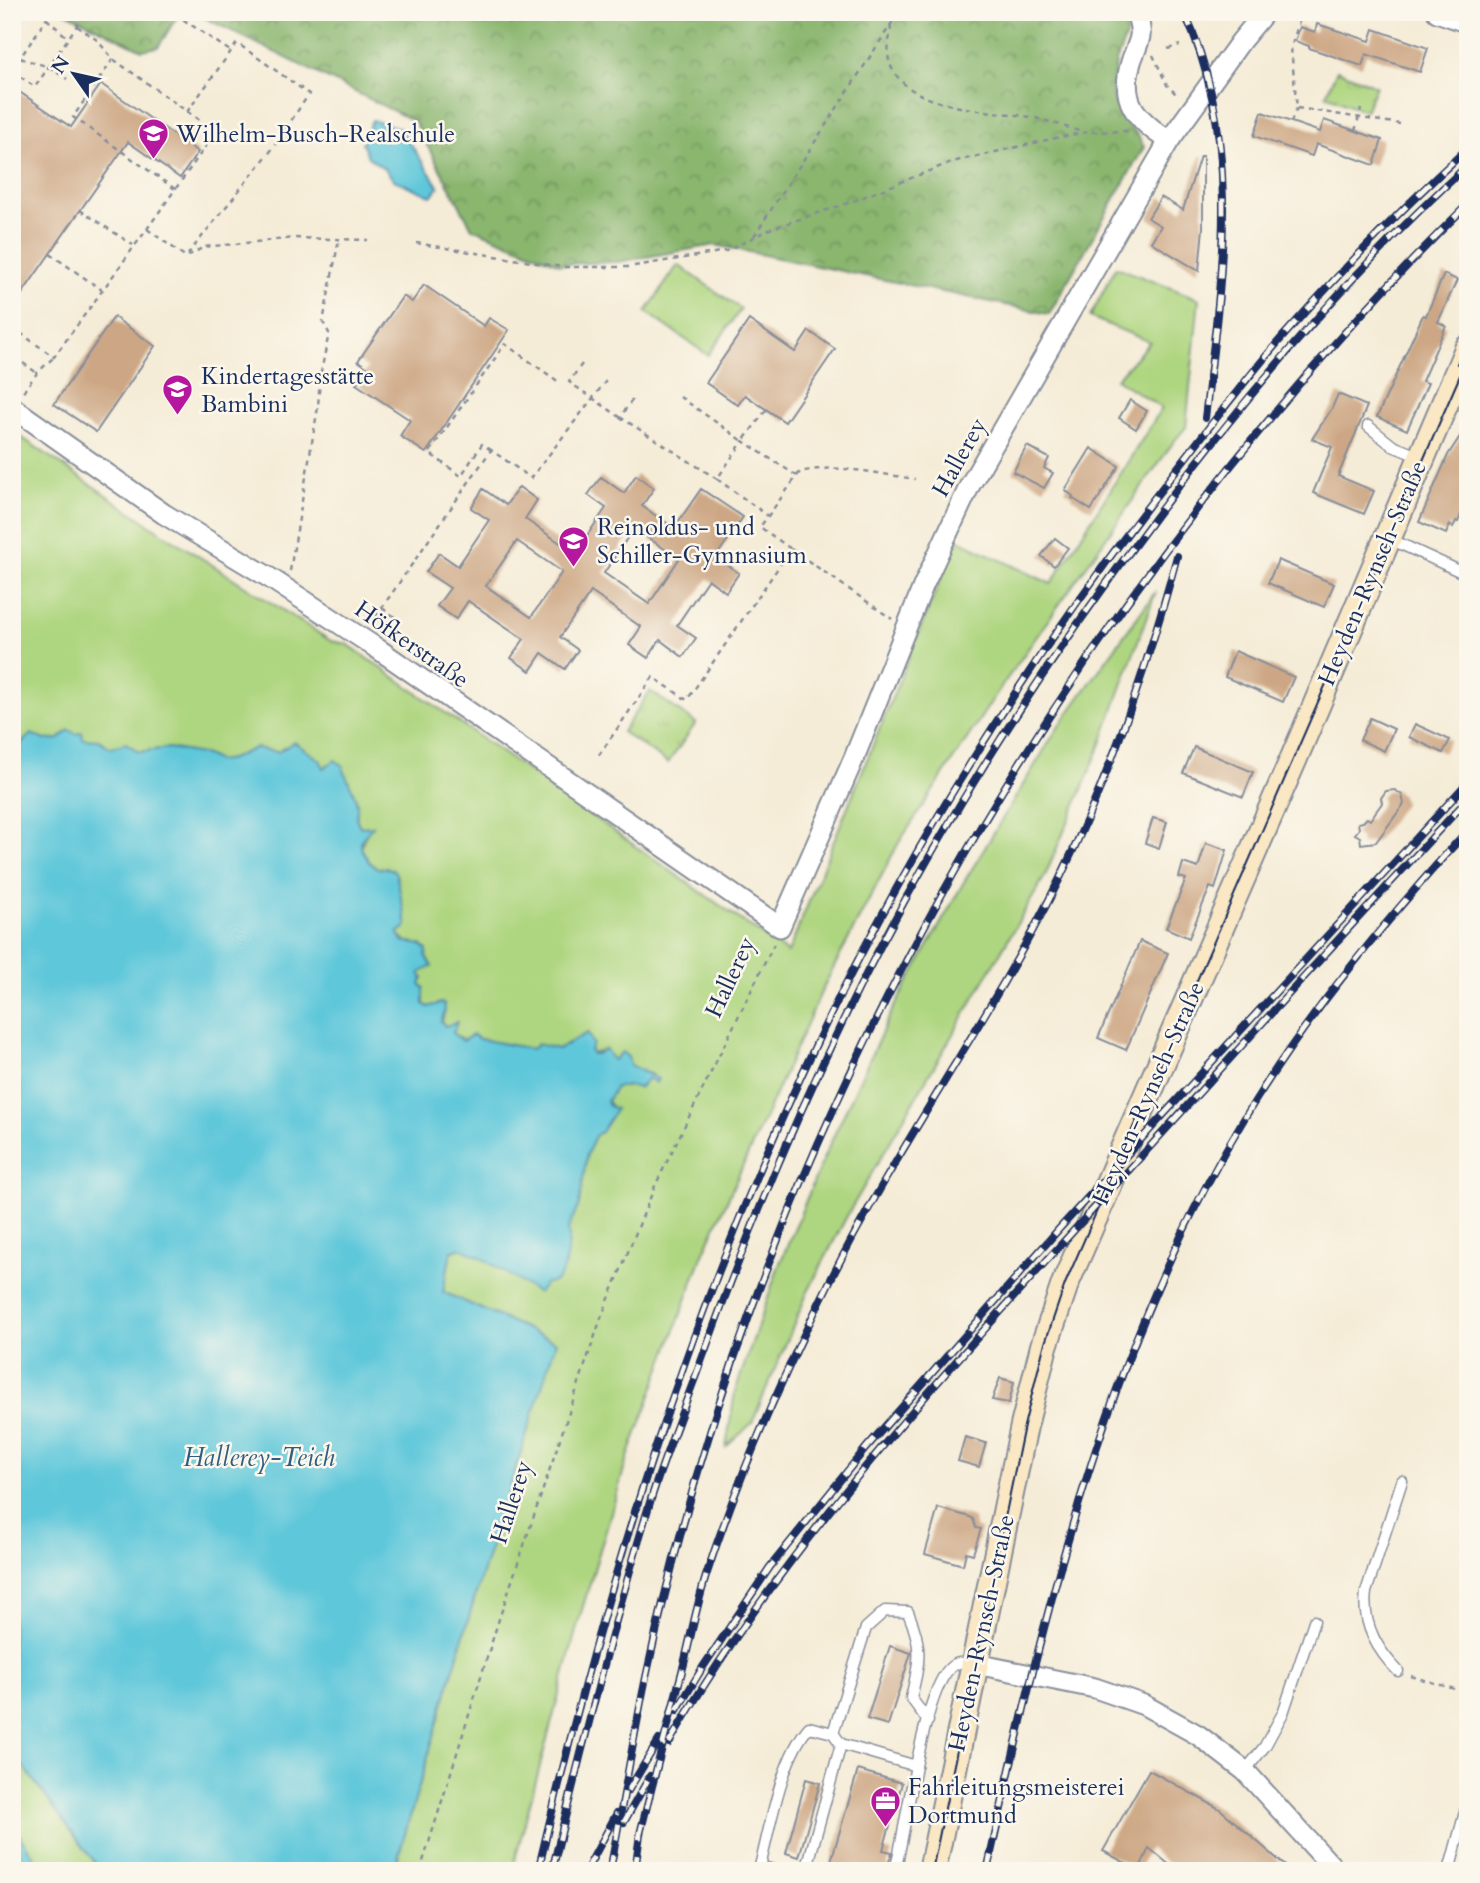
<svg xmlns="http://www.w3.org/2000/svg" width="1480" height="1883" viewBox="0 0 1480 1883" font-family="Cardo,serif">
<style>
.grass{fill:#aed57f;stroke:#64826e;stroke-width:2}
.forest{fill:url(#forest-crowns);stroke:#527266;stroke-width:2}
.park{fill:url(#park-tufts);stroke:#64826e;stroke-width:2}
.water{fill:#5ec7da;stroke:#3c7b9c;stroke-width:2}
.building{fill:#cda785;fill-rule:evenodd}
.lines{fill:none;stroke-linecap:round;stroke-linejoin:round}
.service-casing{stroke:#888e9a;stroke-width:13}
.minor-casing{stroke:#888e9a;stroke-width:23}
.secondary-casing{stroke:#888e9a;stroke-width:30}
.path{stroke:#888e9a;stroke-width:2.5;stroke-dasharray:5 5;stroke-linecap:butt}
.service{stroke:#fff;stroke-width:10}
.minor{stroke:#fff;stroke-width:19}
.secondary{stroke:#fae7c3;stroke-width:26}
.tram{stroke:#1b2f5e;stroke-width:2}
.rail-casing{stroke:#1b2f5e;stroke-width:8}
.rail{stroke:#fbf7ec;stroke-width:5;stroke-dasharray:16;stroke-linecap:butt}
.labels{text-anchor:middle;stroke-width:5;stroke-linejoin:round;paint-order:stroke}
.poi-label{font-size:24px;fill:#1b2f5e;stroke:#fbf7ec;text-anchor:start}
.street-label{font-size:24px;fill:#1b2f5e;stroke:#fbf7ec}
.water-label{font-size:26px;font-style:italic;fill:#2f5d83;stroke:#fbf7ec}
</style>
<defs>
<pattern id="forest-crowns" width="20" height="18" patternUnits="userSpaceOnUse" patternTransform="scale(1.75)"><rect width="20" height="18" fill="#8ab66e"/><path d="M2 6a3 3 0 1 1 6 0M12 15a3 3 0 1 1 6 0" fill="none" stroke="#70945e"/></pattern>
<pattern id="park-tufts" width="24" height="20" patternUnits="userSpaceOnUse" patternTransform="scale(1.75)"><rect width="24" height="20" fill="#aed57f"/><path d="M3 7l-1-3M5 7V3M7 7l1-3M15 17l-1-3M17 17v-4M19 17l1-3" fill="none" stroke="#95b770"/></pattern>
</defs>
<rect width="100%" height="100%" fill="#fbf7ec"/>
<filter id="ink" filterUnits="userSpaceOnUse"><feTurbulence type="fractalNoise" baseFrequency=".0143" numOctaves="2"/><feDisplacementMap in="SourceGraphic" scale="14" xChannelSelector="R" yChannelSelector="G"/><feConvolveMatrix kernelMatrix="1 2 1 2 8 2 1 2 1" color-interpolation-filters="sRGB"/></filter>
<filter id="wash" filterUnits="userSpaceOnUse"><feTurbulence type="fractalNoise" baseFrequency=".00686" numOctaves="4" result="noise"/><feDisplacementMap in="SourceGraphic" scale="28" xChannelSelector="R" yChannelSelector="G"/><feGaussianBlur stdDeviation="1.57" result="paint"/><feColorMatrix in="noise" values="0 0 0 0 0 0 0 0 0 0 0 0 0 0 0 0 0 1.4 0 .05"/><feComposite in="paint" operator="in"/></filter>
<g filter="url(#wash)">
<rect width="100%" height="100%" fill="#f5ecd7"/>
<g class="grass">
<path d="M678 265 741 309 708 355 646 312Z"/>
<path d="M1116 267 1199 299 1186 427 1175 440 999 690 898 844 823 988 703 1254 626 1463 578 1623 512 1871H394L479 1583 556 1342 443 1292 451 1252 460 1248 546 1283 554 1282C564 1269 572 1246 567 1230L579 1205 587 1154 595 1136 613 1108 607 1101 616 1087 632 1086 648 1078 656 1083 651 1074C637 1072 626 1063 612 1060L606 1049 592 1054 590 1049 592 1043 588 1033 558 1049 538 1044 532 1049 479 1039 474 1035 463 1041 453 1033 457 1022 447 1027 442 1023 445 1010 441 1003 429 1007 424 1004V988L420 984 423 978 420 973 427 967H432L426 957 427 950 412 942 408 943 398 933 407 926 396 874 387 868H377C357 853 358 844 372 826L361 827C352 818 360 811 356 800 351 784 341 775 328 764L324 768 294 742 278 752 255 748 231 759 218 761 206 755 168 748 139 752 129 745 110 748 102 742 87 741 69 731 59 739 45 740 31 734 19 746H12V431L153 527 331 641 347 644 788 953 957 539 1051 584 1162 408 1116 379 1150 342 1090 317Z"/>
<path d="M1156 591 1098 752 1045 876 848 1214 809 1289 752 1423 726 1447 735 1392 778 1268 824 1157 891 1013 961 887 1057 729Z"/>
<path d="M12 1751 101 1871H44L12 1825Z"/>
</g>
<g class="forest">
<path d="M65 12H180L158 47 142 50Z"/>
<path d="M193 12H1129L1124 17 1127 33 1116 62 1112 91 1119 115 1137 134 1144 147 1049 314 715 245 617 262 560 264 472 228 414 121Z"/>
</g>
<g class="park">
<path d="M1337 70 1376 86 1365 111 1326 95Z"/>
<path d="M650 691 696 723 668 763 622 732Z"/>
</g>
<g class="water">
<path d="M372 120 400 128 439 187 431 196 394 180 385 169 368 157 362 143Z"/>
<path d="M69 730 76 734 82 732 83 739 99 740 110 748 126 743 139 752 168 748 206 755 218 761 231 759 255 748 278 752 294 742 320 760 324 768 335 760 343 766C346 780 356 793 357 805 358 815 353 818 361 827L373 826 361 840V847L369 862 377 868 394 870 396 874 407 926 398 933 403 941 421 945 427 950 426 957 432 966 420 973 423 978 420 984 424 988V1004L428 1007 441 1003 444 1004 445 1010 441 1021 445 1026 457 1022 453 1033 462 1041 473 1035 479 1039 532 1049 538 1044 558 1049 587 1033 593 1044 590 1050 592 1054H597L605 1049 613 1060 622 1052 628 1057 630 1065 658 1079 656 1083 648 1078 639 1088 632 1086 616 1087 607 1101 609 1106 616 1109 601 1132 595 1136 587 1154 579 1205 568 1229C571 1239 565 1273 557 1280 553 1283 551 1283 546 1283L538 1293 480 1257 460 1248 451 1252 443 1292 556 1342 479 1583 394 1871H101L12 1751V746H19L31 734 45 740 59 739Z"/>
<path d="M12 1825 44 1871H12Z"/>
</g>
<g id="blocks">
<g class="building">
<path d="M1317 24 1370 41 1374 29 1428 48 1420 72 1366 54 1362 66 1309 48V46L1295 41 1300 27 1315 32Z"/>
<path d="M101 84 198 152 180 178 128 142 12 308V87L71 127Z"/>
<path d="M1262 112 1320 132 1324 120 1382 140 1374 165 1316 144 1312 156 1254 136Z"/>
<path d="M1200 156H1203V228L1199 271 1151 242 1161 226 1148 218 1161 197 1183 210Z"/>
<path d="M1444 274 1457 280 1438 322 1446 326 1422 381 1428 383 1407 430 1377 417 1423 315 1426 316Z"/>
<path d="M424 285 484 326 489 318 509 330 426 453 400 436 410 420 356 384 368 368 358 361 403 296 412 302Z"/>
<path d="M114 317 155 346 96 432 54 404Z"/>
<path d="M749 320 795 352 809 331 835 349 785 422 745 395 738 405 706 383Z"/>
<path d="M1338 394 1367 406 1338 476 1374 491 1364 514 1313 493 1332 447 1312 439 1332 408Z"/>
<path d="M1130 400 1147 411 1136 429 1119 418Z"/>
<path d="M1468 424V492L1461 509 1463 510 1458 522 1456 521 1453 527 1450 525 1446 534 1419 522 1448 455Z"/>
<path d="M1027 446 1049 458 1044 468 1053 473 1044 488 1013 472Z"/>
<path d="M1091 448 1119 466 1091 510 1072 498 1073 496 1065 490Z"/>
<path d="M636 475 654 488 642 506 674 528 701 489 743 517 716 557 739 573 726 592 708 579 677 625 696 638 683 657 660 640 648 658 629 645 641 627 591 592 560 637 578 650 565 669 542 653 530 671 511 658 524 639 468 601 456 619 437 606 450 588 426 572 439 553 458 566 489 520 471 508 483 489 506 505 519 487 537 500 525 519 575 553 606 508 588 495 601 477 624 493ZM634 528 679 559 649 604 604 573ZM517 541 562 572 531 617 486 586Z"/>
<path d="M1055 538 1068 548 1054 566 1041 556Z"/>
<path d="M1278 560 1334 584 1324 607 1268 583Z"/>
<path d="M1235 651 1294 677 1283 702 1225 677Z"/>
<path d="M1370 718 1394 729 1384 751 1360 740Z"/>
<path d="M1415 724 1450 740 1443 753 1409 737Z"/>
<path d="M1194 747 1253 772 1243 797 1183 773Z"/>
<path d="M1395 790 1402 795 1404 804 1376 842 1361 844 1360 837 1355 834 1359 829 1358 823 1363 822 1367 818 1370 820 1382 803 1381 798 1386 791Z"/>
<path d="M1153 818 1167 822 1159 848 1145 843Z"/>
<path d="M1206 843 1227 850 1215 889 1210 887 1189 938 1166 928 1186 879 1179 877 1183 863 1198 868Z"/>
<path d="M1140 941 1168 953 1126 1050 1098 1038Z"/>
<path d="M1000 1378 1014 1382 1009 1403 992 1400Z"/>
<path d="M965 1437 986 1443 979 1467 958 1461Z"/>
<path d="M938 1508 970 1517 973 1519 976 1528 981 1529 973 1554 966 1552 963 1565 925 1554Z"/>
<path d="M890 1646 911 1653 888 1725 867 1719Z"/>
<path d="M858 1770 902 1783 883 1850 892 1852 886 1871H828Z"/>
<path d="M1149 1770 1220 1809 1291 1871H1177L1149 1848 1139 1870 1103 1851Z"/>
<path d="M806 1779 820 1783 799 1857 786 1853Z"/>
</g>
</g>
</g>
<g filter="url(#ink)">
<use href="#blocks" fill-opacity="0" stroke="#888e9a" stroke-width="2"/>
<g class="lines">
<defs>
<g id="service">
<path d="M1368 426 1393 446 1420 457"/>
<path d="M1390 539 1468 575"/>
<path d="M1398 1671C1376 1649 1362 1623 1366 1592L1402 1481"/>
<path d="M833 1733 866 1628 885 1611 908 1612C923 1648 920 1660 911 1698L928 1721"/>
<path d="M1245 1771 1265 1746 1283 1713 1314 1621"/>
<path d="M776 1871 760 1866C771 1824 781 1759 809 1727L833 1733 841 1744 916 1766"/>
<path d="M806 1871 841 1744"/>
<path d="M895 1871C906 1829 923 1693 950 1668 958 1660 965 1663 975 1664"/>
<path d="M1449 1871 1468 1801"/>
</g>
<g id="minor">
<path d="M1136 12C1144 36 1140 38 1132 59 1118 101 1136 119 1169 141"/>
<path d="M1437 12 1468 23"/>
<path d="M12 407 164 514 270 578 378 649 780 927 854 758 924 584 970 485 1169 141 1241 41 1265 12"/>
<path d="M976 1664 1095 1688 1144 1705 1198 1735 1245 1771 1336 1871"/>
</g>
<path id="secondary" d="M932 1871 1024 1426 1044 1346 1065 1284 1294 758 1468 349"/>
</defs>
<use href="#service" class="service-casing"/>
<use href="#minor" class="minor-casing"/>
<use href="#secondary" class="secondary-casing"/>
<g class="path">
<path d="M39 12 68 38"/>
<path d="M177 12 181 18 230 51"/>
<path d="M77 26 97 40 113 59 216 132 147 229"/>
<path d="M891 26C890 37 886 54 890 64 909 111 988 109 1030 117 1047 120 1065 127 1082 132"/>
<path d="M1168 49 1180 45"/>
<path d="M1153 55 1167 85 1178 96"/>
<path d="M20 58 49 67 67 79"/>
<path d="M113 59 73 117 175 189"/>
<path d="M12 70 47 18"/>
<path d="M12 71 35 87 86 12"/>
<path d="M1297 108 1400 124"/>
<path d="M187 112 237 43 309 94 270 152 188 254"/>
<path d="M1291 122 1297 108 1291 48 1302 12"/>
<path d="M1355 131 1361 109"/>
<path d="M80 210 133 245"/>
<path d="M754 236 899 12"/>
<path d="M416 243 562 267H628L684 258 726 251 770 229 848 203 952 162 1060 137 1088 132 1127 131"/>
<path d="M50 254 102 290"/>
<path d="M12 327 54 357 147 229 186 257 204 247 295 238 368 240"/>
<path d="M23 363 37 373"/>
<path d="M582 364 569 382 620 417 633 399"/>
<path d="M23 392 37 373 53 358"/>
<path d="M680 397 743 441 766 410"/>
<path d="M620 417 717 479 743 441 797 476"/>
<path d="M491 450 482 444 461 476 429 453 505 344 559 382"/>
<path d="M717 479 768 516"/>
<path d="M791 549 892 619"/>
<path d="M290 571 318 407 320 377 329 333 323 322 339 239"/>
<path d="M382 608 398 619"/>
<path d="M370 625 491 450 531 478 606 381"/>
<path d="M599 755 653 677 687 700 791 549 760 527 800 472C837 463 878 474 915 479"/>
<path d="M1411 1676 1468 1693"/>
<path d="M420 1871 500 1616 601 1318 655 1186 774 944"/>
</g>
<use href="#service" class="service"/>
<use href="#minor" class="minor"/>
<use href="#secondary" class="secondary"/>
<g class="tram">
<path d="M1457 364 1468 338"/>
<path d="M932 1871 1024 1426 1044 1346 1065 1284 1468 357"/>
</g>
<defs>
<g id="rail">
<path d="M1184 12C1244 141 1221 283 1205 418"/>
<path d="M677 1710 703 1667 770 1567 866 1448 1059 1229 1468 782"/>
<path d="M669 1743C782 1548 936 1383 1086 1217 1213 1078 1339 937 1468 799"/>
<path d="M628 1791 659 1740"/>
<path d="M624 1822 650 1776"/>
<path d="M538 1871C605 1583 691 1307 818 1040 915 838 1036 649 1173 474 1210 426 1246 378 1286 333 1343 269 1404 206 1468 148"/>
<path d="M552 1871C582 1746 614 1621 651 1499 666 1452 685 1405 702 1359 753 1217 812 1077 882 943 960 794 1053 653 1154 519 1248 393 1351 271 1468 165"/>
<path d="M586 1871 617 1813"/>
<path d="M610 1871C622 1808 632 1745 645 1682 672 1555 708 1427 753 1305 906 891 1154 513 1468 204"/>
<path d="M635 1871 640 1834C654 1777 669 1721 684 1664 691 1635 697 1605 706 1576 739 1474 783 1375 831 1279 900 1142 992 1016 1060 878 1110 775 1148 666 1177 556"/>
<path d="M987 1871C1046 1604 1108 1336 1255 1101 1316 1004 1390 915 1468 830"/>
</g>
</defs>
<use href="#rail" class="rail-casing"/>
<use href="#rail" class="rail"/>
</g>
</g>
<defs>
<symbol id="school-pin" viewBox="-11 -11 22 30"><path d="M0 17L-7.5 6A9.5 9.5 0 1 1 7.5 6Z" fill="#b5179e" stroke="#fbf7ec"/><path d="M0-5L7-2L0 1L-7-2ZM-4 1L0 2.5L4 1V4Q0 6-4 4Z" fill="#fff"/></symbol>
<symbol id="office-pin" viewBox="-11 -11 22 30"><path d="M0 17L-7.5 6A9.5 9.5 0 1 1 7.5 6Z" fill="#b5179e" stroke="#fbf7ec"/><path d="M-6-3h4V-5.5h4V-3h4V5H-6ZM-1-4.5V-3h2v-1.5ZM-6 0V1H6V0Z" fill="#fff"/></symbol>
</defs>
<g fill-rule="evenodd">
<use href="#school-pin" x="136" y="116" width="35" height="47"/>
<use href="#school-pin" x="160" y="372" width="35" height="47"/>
<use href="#school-pin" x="556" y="524" width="35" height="47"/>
<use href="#office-pin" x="868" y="1784" width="35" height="47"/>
</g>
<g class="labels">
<g class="poi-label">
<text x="176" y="142">Wilhelm-Busch-Realschule</text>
<text x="201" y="384">Kindertagesstätte<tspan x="201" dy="28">Bambini</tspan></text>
<text x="597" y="535">Reinoldus- und<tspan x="597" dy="28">Schiller-Gymnasium</tspan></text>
<text x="908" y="1795">Fahrleitungsmeisterei<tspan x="908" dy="28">Dortmund</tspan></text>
</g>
<g class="street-label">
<text transform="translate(959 457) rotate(-61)" y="8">Hallerey</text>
<text transform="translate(1372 573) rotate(-67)" y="8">Heyden-Rynsch-Straße</text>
<text transform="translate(412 644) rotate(35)" y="8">Höfkerstraße</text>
<text transform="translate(730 977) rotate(-65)" y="8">Hallerey</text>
<text transform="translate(1148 1093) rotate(-66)" y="8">Heyden-Rynsch-Straße</text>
<text transform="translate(511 1502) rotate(-72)" y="8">Hallerey</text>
<text transform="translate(981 1633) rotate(-78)" y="8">Heyden-Rynsch-Straße</text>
</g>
<g class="water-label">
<text x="259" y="1466">Hallerey-Teich</text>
</g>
</g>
<rect width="1480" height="1883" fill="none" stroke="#fbf7ec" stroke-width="42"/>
<g transform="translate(74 74) rotate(304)" stroke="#fbf7ec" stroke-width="5" paint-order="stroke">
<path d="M0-5L12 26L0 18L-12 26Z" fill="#1b2f5e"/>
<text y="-10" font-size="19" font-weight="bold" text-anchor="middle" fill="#1b2f5e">N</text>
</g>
</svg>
